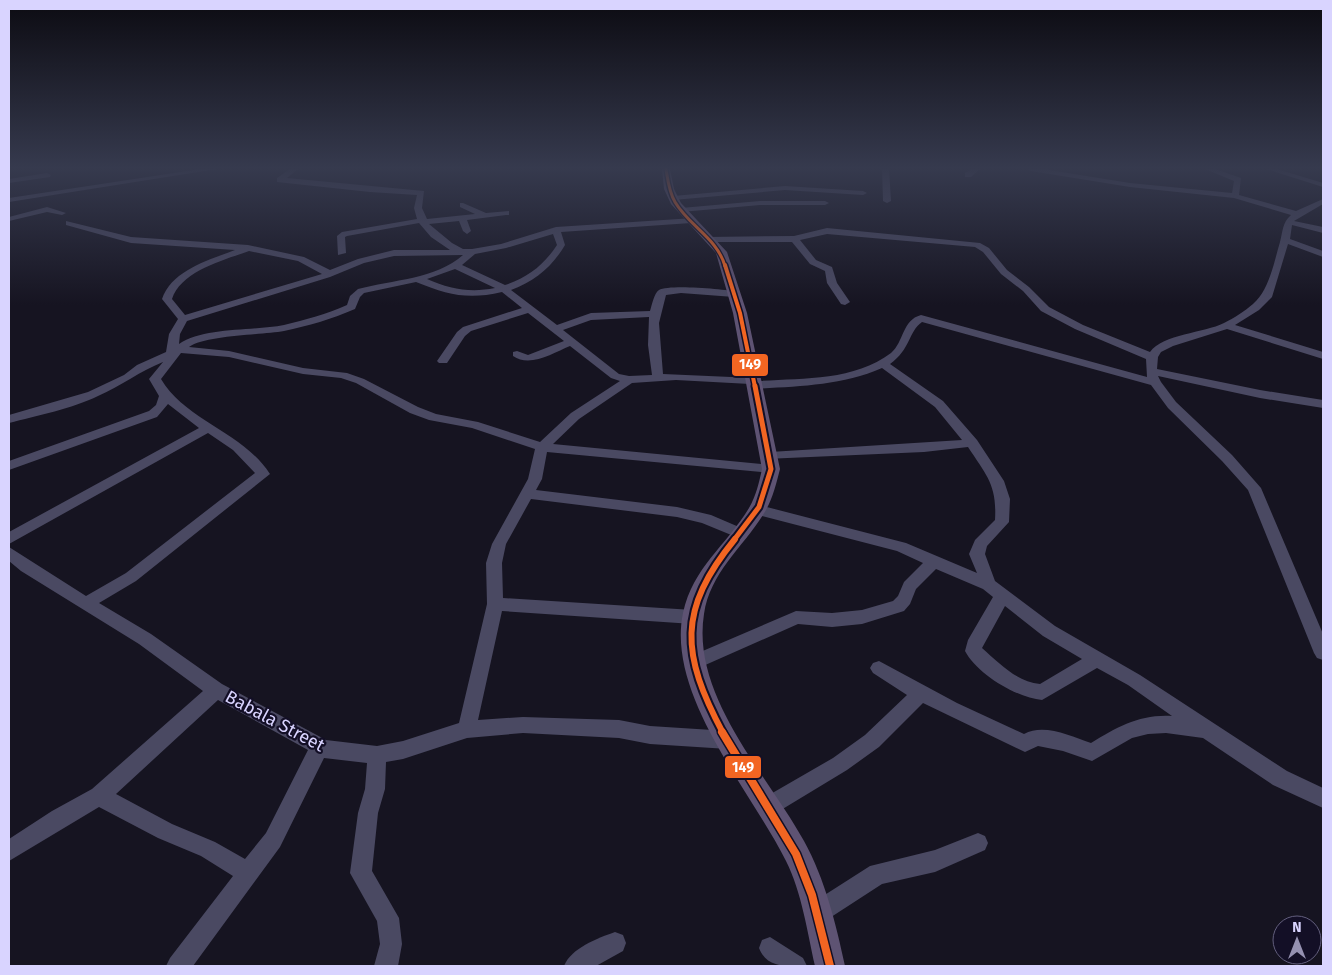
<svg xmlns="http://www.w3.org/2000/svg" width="1332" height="975" viewBox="0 0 1332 975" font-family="'Fira Sans',sans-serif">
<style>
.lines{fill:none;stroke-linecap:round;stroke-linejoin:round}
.minor{fill:#4a4962;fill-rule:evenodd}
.major{fill:#5e5373;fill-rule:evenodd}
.bus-1-far4-casing{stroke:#130f26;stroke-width:5.5}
.bus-1-far3-casing{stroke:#130f26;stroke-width:7}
.bus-1-far2-casing{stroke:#130f26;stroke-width:9}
.bus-1-far1-casing{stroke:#130f26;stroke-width:10}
.bus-1-casing{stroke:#130f26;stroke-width:11}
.bus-1-far4{stroke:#f26522;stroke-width:3}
.bus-1-far3{stroke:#f26522;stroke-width:4}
.bus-1-far2{stroke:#f26522;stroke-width:5}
.bus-1-far1{stroke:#f26522;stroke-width:6}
.bus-1{stroke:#f26522;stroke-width:8}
.labels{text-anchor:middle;stroke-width:4.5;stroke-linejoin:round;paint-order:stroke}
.near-street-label{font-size:18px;fill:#d9d4ff;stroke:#130f26}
.line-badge{stroke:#130f26;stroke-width:2}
.badge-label{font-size:14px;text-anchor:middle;font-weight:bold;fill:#fff}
</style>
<rect width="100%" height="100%" fill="#161421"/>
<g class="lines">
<g class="minor">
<path d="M200 169H217L9 202V198Z"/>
<path d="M290 169H298L287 178 424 191 422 208 427 219 475 214 460 207V203H463L486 213 509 211V215H506L467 220 471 231 467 234 463 231 459 221 429 224 452 243 463 249H472L501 244 556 227 694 218V222L691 223 561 232 565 245C552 267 535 281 511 290L557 325 591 313 650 311C652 305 654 293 659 290 669 284 725 289 738 292V296L734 297 681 293 666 295 659 323 663 374 754 378 760 381C803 378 854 381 891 353 904 342 902 320 921 315L1147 377 1146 359 1075 329 1041 311 1023 291 1001 274 983 252 975 247 827 234 800 240 816 260 832 267 837 283 850 302 845 305 841 304 827 283 825 271 810 264 792 242H710L707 241V237L794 236 827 228 980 243 989 248 1007 270 1029 287 1049 307 1083 325 1150 352C1163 334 1204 333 1224 323 1234 318 1245 311 1253 304 1269 291 1274 262 1280 242 1283 231 1282 223 1291 215L1234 198 1130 187 1031 171 1028 169H1043L1130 183 1232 193 1234 181 1205 169H1215L1241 178 1239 195 1296 211 1323 199V204L1294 221 1323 227V233L1292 225 1290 239 1323 251V257L1288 244 1272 297 1259 310 1235 325 1323 352V359L1227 329 1173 346 1161 352 1158 357 1157 369 1260 390 1323 400V408L1260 398 1158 376 1161 382 1176 402 1232 455 1261 488 1323 634V660L1317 658 1314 653 1248 490 1222 461 1168 408 1151 385 922 322C908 332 911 349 890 364L943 401 977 440 1004 481 1010 499 1009 522 987 546 985 554 995 581 1055 626 1140 675 1287 771 1323 788V808L1273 785 1203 738 1166 733 1148 734 1132 738 1092 761 1063 751 1038 746 1025 752 923 703 879 747 847 770 776 813 769 816 762 813 759 806 762 799 833 758 865 735 907 695 873 673 870 668 873 663 879 661 957 703 1024 734C1044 723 1070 736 1091 743 1117 727 1140 714 1172 716L1128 685 1097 668 1042 700C1017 698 977 674 965 651L968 640 993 597 983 589 936 569 916 589 910 604 904 611 862 624 832 627 798 624 703 666 697 668 691 666 688 661 691 656 796 611 832 613 862 610 893 601 898 596 904 582 923 563 897 551 754 514 752 510 754 506 759 505 906 543 977 573 969 554 975 540 995 520C997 485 987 476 968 447L924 452 765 459 763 456 770 452 962 440 935 407 882 368C841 386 798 386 755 389L751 387 750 384 676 380 632 383 579 419 553 444 771 465 778 469 771 473 547 452 542 479 536 490 677 507 711 515 746 530 748 534 746 538 741 539 702 523 677 517 531 499 506 544 502 563 503 598 693 610 699 612 701 617 699 622 693 624 502 611 478 720 523 717 619 720 650 726 728 731 735 734 737 740 735 746 728 749 650 744 619 738 523 733 467 738 403 759 386 762 385 789 378 813 372 871 399 918 402 944 398 966H374L380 944 377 921 350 873 358 813 365 789 367 763 324 758 280 847 193 966H166L170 958 233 876 201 856 158 838 99 807 9 861V839L52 811 92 789 203 691 139 644 21 571 9 561V547L86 596 126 573 255 473 233 450 208 433 9 544V532L199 428 168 404 157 417 9 470V461L149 411 156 405 159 396 149 379 163 362C140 371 121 386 98 396 74 408 36 416 9 423V415L88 392 124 375 137 365 166 352 169 334 178 319 162 299C172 270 209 260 235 250L131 243 66 225V221L131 237 248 245 304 257 330 270 358 259 394 250H450L431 237 419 223 347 236 345 237 346 253 338 255 337 236 342 232 417 219 414 208 417 195 370 192 277 182V178ZM553 234 557 245C544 265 527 278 505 285L462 265 475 254 506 248ZM249 251 298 261 322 274 185 315 172 299C181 271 224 260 249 251ZM463 255C436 279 392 280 358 289L350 296 347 305C327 314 305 320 284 325 254 331 204 327 179 344L180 334 187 321 330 277 364 263 394 256ZM455 269 495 288C470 293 450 289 427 279ZM416 282C448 295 468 300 502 292L522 308 463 327 457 332 437 361 439 363H447L465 336 471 331 528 313 564 341 528 355 517 351 513 352V356C530 368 553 353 570 346L611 378 620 381 571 413 540 442 478 422 436 414 418 407 364 379 347 373 303 368 229 351 189 347C206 335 262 335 284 331 308 326 332 319 355 309L360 297 364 293ZM649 317 648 345 652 375 629 376 619 374 563 330 591 320ZM181 353 229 357 303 374 341 378 356 383 410 413 429 420 472 428 535 449 528 479 492 544 486 563 487 604 459 723 403 741 377 746 326 740 222 684 151 634 99 603 136 581 270 474C243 432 186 421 161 379ZM1005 606 1043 636 1082 659 1040 684C1017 682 999 663 982 648ZM218 700 308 750 266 833 245 859 215 842 172 824 116 794Z"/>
<path d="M882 169H889L891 201 887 203 883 201Z"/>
<path d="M972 169H980L971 177H965V173Z"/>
<path d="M1266 169H1277L1323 183V187Z"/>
<path d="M47 173 51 175 50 177 9 183V179Z"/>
<path d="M785 186 863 191 867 193 863 195 785 190 673 200 669 198 673 196Z"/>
<path d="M760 201H825L829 203 825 205H760L681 212 677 210 681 208Z"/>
<path d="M47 207 66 213 62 215 47 212 9 221V217Z"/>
<path d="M978 833 985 836 988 843 985 850 935 872 882 884 825 921 817 924 809 921 806 913 809 905 870 866 935 850Z"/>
<path d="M615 932 623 935 626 943 623 951 596 966H564C571 948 598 938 615 932Z"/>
<path d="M770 937 803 958 807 966C787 966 767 969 759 948L762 940Z"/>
</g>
<path class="major" d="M662 169H670L674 189 681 203 727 252 747 313 780 469C776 485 772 501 763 515 742 548 710 573 704 614 691 696 767 774 804 841 825 879 836 924 845 966H815C807 931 802 893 786 861 751 791 666 695 683 613 693 567 726 546 749 508 756 496 759 483 762 469L733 313 716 253 671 204 664 189Z"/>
<defs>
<path id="bus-1-far4" d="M666 169C668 181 669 192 675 202 689 226 717 238 725 266"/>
<path id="bus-1-far3" d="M725 265 740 313 755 387"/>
<path id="bus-1-far2" d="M734 540 759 507 771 469 755 386"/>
<path id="bus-1-far1" d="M723 733C681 654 677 610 735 539"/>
<path id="bus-1" d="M722 732 796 854 812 895 830 966"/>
</defs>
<use href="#bus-1-far4" class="bus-1-far4-casing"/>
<use href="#bus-1-far3" class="bus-1-far3-casing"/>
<use href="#bus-1-far2" class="bus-1-far2-casing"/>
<use href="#bus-1-far1" class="bus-1-far1-casing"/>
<use href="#bus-1" class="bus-1-casing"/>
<use href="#bus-1-far4" class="bus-1-far4"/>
<use href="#bus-1-far3" class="bus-1-far3"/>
<use href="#bus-1-far2" class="bus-1-far2"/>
<use href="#bus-1-far1" class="bus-1-far1"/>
<use href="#bus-1" class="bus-1"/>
</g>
<linearGradient id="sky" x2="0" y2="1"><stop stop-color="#0c0b12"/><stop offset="0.55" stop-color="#363a4e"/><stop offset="1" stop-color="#363a4e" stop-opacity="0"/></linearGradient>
<rect width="1332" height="305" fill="url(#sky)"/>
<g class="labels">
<g class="near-street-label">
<text transform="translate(275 721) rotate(28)" y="6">Babala Street</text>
</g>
</g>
<g class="line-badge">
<rect x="731" y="353" width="38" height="24" rx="5" fill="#f26522"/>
<rect x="724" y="755" width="38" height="24" rx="5" fill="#f26522"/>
</g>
<g class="badge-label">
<text x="750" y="369">149</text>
<text x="743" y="772">149</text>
</g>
<rect width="1332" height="975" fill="none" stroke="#d9d4ff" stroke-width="20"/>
<g transform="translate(1297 940)"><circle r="24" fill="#130f26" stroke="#625e7d"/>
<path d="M0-4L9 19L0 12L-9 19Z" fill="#9591b1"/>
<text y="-8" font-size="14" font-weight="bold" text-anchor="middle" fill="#d9d4ff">N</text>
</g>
</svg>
